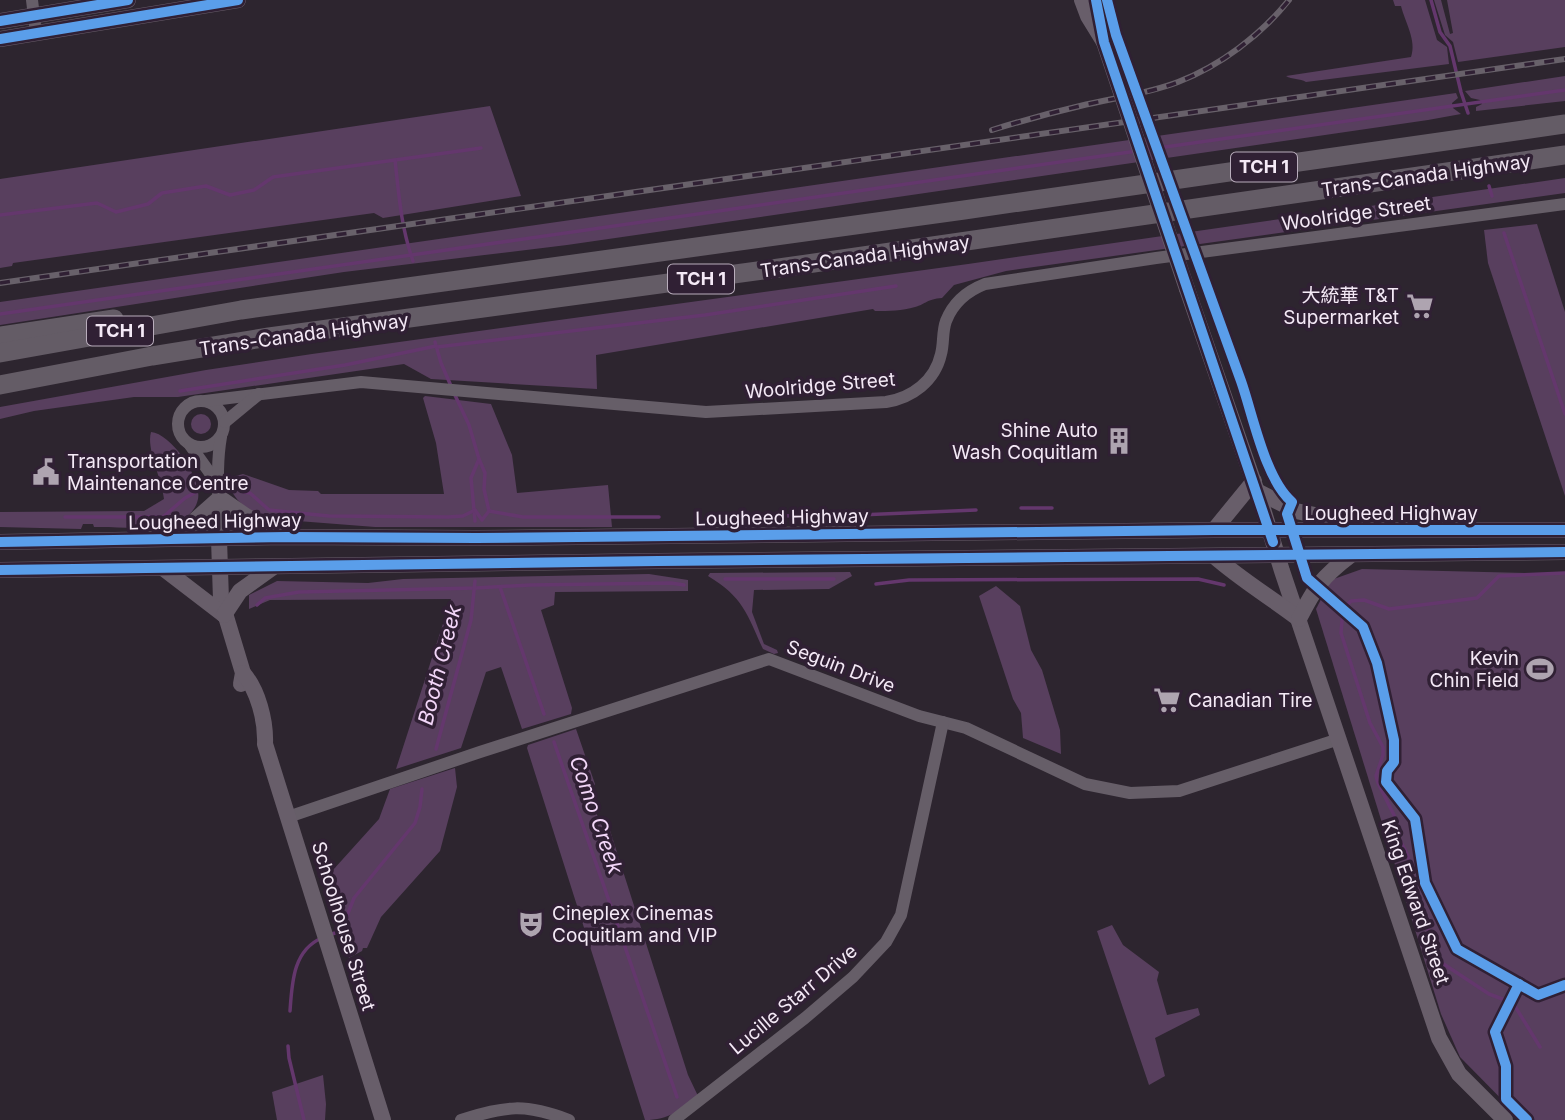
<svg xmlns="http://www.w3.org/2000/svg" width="1565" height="1120" viewBox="0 0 1565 1120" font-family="Inter,'Noto Sans SC',sans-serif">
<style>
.green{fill:#583f5e}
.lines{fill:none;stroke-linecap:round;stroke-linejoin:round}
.stream{stroke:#64376d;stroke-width:3.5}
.minor{stroke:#665e68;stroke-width:12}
.major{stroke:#685e6a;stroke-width:16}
.highway{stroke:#645c66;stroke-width:19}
.rail-casing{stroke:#68616a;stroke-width:6}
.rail{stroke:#302034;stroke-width:3.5;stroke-dasharray:10;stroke-linecap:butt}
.major-bridge{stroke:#685e6a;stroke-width:16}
.cycleway-casing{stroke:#302034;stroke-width:15}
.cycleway{stroke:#5a9eea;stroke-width:10}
.labels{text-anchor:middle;stroke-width:7;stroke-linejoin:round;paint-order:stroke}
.shield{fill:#302034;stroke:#b9adbc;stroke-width:2}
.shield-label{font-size:18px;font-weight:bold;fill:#f4e9f6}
.street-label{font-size:19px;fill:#f4e9f6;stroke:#302034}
.poi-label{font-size:19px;fill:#f4e9f6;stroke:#302034;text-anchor:end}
.water-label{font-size:21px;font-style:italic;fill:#f2d6f8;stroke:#302034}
</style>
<rect width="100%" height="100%" fill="#2d252f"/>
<g class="green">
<path d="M1393 0H1425L1437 40 1447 47 1449 64 1306 82C1300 78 1292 80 1286 76L1411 57C1417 41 1405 22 1401 6H1395Z"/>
<path d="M1434 0H1441L1450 34 1453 33 1447 0H1565V47L1458 62 1453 42 1445 35Z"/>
<path d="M1565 76V101L1476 111V107L1482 104 1480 100 1471 98 1465 91Z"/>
<path d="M1456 93 1458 98 1452 103 1453 108 1461 114 1428 120 567 245 344 272 0 325V302Z"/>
<path d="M490 106 521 196 383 218 374 213 13 263 12 266 0 268V179Z"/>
<path d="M1565 178V193L1006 271 954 285 942 298C927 299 926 304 915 307 902 311 889 311 875 311L873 309 596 355 597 389 431 379 404 364 178 397H134L34 411 0 419V407L206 370 312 354 968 264Z"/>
<path d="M1537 224 1565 312V496L1488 263 1484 230Z"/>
<path d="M425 396 491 404 512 455 517 493 608 485 612 527H375L272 519C252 515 237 504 229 486L236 476 243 474 289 490 318 491 321 494H444L436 443 423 398Z"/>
<circle cx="201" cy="424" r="10"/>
<path d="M151 432C172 434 202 479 198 499 196 509 189 516 181 520 160 532 118 526 94 527L93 524H83L81 529 0 527V512L144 511 164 499C162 479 146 449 151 432Z"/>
<path d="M1362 569 1565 574V1120H1522L1460 1057 1441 1014 1316 609 1331 580Z"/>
<path d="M850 572 852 576 829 589 754 590 752 612 764 644 777 650 778 653 774 654 763 649C747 614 743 597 708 576L710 573Z"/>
<path d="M649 574 688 580V591L555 592 554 605 541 610 572 708 571 714 522 729 501 667 486 672 461 748 396 769 451 599 270 600 249 609V595L277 581 368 583 403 579Z"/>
<path d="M996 586 1020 606 1031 650 1042 670 1060 730 1061 754 1023 738 1021 713 1013 699 979 596Z"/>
<path d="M576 729 595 784 592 789 594 808 603 828 607 821 688 1075 698 1096C681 1110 669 1120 645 1120L527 748 528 745Z"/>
<path d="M455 768 457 787 440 851 381 917 367 948H363L362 951 349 958 324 880 379 819 390 789Z"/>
<path d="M1112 925 1123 945 1159 972 1157 980 1167 1015 1198 1008 1200 1015 1155 1038 1165 1076 1149 1085 1097 931Z"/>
<path d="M323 1075 326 1104 325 1120H277L272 1092Z"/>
</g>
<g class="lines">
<g class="stream">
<path d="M1431 0 1440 32 1450 46 1461 92 1468 113"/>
<path d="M1144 150 1565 90"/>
<path d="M395 160 481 148"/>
<path d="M1489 186 1492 196"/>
<path d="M0 215 97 203 116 212 148 204 162 193 206 186 230 195 254 190 273 177 395 160C399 196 401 227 413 261"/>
<path d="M1504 233 1565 414"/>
<path d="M0 314 1137 151"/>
<path d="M435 342 441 363 451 386"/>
<path d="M437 347 705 315 896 286"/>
<path d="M180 391 345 365 436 346"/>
<path d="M454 393 469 425 479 459 471 478 475 521"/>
<path d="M479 459 485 473 484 489 489 511 523 517H659"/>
<path d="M244 492 250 493 269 510 329 516 448 517 463 516 475 510"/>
<path d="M1021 508H1052"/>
<path d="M475 510 482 520 489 511"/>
<path d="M772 516 859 515 976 510"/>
<path d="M65 517H163L185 498 198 491"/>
<path d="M725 579H834"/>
<path d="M876 584 909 580 1198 579 1224 585"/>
<path d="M500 587 544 714"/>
<path d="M257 605 265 598 299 592 476 588 530 585 671 583 684 585"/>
<path d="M554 742 677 1097"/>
<path d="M436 749 471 620 475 581"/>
<path d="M329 935 341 931 354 898 415 823 420 807 422 789"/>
<path d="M290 1011C292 983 293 950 322 938"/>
<path d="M288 1046 289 1058 304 1120"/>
<path d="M1540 1047 1513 1003 1489 994 1439 961 1414 888 1408 856 1399 838 1394 815 1378 783 1376 776 1383 755V747L1370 723 1341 633 1343 609 1351 601 1364 600 1389 609 1477 598 1499 576 1565 573"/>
</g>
<g class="minor">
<path d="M32 0 36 33"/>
<circle cx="201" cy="424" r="23"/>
<path d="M205 401 361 382 706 412 886 402C912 398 935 381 941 354 944 343 942 332 946 321 953 303 967 291 985 284L1156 258 1565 204"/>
<path d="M225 422 259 394"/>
<path d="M190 445 217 483"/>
<path d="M219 539C220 504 215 471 221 437"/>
<path d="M288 817 480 752 769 659 919 716 966 728 1085 784 1130 793 1179 791 1339 739"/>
<path d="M461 1120C507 1106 524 1103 569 1120"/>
<path d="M674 1120 805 1018 853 977 886 942 901 915 943 722"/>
</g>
<g class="major">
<path d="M1082 0 1088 16 1104 42"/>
<path d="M1096 0 1101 29"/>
<path d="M0 21 128 0"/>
<path d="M0 39 238 0"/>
<path d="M1187 289 1263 509 1282 571 1439 1038 1459 1074 1505 1120"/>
<path d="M1257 491 1296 511 1324 517 1341 530"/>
<path d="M1214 530 1254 481"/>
<path d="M175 538 220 498 246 516 284 536"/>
<path d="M219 539 221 600 243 673 241 684"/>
<path d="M0 542 287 537 476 538 1214 530H1565"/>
<path d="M1214 556C1240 579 1270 597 1299 619"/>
<path d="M164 569 224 615"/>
<path d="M0 570 658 561 1565 552"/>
<path d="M224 615 240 591 272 568"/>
<path d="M1299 619C1315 587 1322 577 1351 555"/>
<path d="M243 673C258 690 266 721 265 744L383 1120"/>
</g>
<g class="highway">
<path d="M0 336 114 319"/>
<path d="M0 353 241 310 964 210 1565 124"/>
<path d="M0 385 152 356 269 337 786 267 1565 155"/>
</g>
<defs>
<g id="rail">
<path d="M992 130C1021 121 1050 113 1080 106 1113 98 1147 94 1178 82 1220 66 1261 35 1289 0"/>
<path d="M0 283 1565 59"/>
</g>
</defs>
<use href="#rail" class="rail-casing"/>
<use href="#rail" class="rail"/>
<path class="major-bridge" d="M1104 42 1187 289"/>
<defs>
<g id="cycleway">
<path d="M1096 0 1104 42 1273 542"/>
<path d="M1107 0 1116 35C1157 150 1200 265 1241 381 1253 415 1265 479 1292 502L1287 514 1307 578 1363 627 1377 663 1394 740V762L1387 771 1386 782 1415 819 1425 883 1457 949 1538 995 1565 985"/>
<path d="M0 21 128 0"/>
<path d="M0 39 238 0"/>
<path d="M0 542 287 537 476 538 1214 530H1565"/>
<path d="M0 570 658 561 1565 552"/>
<path d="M1519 984 1495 1032 1506 1066V1099L1527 1120"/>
</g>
</defs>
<use href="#cycleway" class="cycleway-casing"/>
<use href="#cycleway" class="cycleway"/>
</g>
<defs>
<symbol id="supermarket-bare" viewBox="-9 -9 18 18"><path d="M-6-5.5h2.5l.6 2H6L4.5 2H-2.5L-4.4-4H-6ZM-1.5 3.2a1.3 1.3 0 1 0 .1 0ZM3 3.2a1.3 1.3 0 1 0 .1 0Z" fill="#aea4b0" stroke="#302034" stroke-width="2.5" paint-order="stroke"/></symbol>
<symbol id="building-bare" viewBox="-9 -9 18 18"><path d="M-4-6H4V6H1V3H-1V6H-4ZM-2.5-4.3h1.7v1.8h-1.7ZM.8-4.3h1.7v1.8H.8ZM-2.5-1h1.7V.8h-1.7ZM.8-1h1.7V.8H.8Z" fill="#aea4b0" stroke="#302034" stroke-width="2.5" paint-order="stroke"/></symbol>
<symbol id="civic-bare" viewBox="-9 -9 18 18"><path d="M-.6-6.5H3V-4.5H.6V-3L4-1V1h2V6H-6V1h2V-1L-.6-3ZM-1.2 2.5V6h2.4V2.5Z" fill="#aea4b0" stroke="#302034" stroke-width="2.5" paint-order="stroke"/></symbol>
<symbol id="stadium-bare" viewBox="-9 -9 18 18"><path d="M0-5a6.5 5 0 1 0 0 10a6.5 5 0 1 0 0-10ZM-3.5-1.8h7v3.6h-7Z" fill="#aea4b0" stroke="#302034" stroke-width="2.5" paint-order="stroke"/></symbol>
<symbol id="theatre-bare" viewBox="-9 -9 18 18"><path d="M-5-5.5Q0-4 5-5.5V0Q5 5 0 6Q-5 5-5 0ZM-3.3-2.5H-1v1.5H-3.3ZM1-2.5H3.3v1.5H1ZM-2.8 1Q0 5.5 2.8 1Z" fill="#aea4b0" stroke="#302034" stroke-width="2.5" paint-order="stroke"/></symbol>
</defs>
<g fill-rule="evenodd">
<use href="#supermarket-bare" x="1401" y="287" width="38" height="38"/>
<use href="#building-bare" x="1100" y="422" width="38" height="38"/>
<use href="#civic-bare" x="27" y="453" width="38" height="38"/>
<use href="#stadium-bare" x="1521" y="650" width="38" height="38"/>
<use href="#supermarket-bare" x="1148" y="681" width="38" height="38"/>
<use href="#theatre-bare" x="512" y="905" width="38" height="38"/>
</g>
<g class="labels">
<g class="shield">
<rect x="1231" y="152.5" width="66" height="29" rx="5"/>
<rect x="668" y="264.5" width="66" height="29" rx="5"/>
<rect x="87" y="316.5" width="66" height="29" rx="5"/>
</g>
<g class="shield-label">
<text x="1264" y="173">TCH 1</text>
<text x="701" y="285">TCH 1</text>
<text x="120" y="337">TCH 1</text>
</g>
<g class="street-label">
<text transform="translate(1426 175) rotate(-8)" y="7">Trans-Canada Highway</text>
<text transform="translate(1356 213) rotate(-8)" y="7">Woolridge Street</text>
<text transform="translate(865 256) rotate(-8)" y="7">Trans-Canada Highway</text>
<text transform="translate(304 334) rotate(-8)" y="7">Trans-Canada Highway</text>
<text transform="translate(820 385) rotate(-5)" y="7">Woolridge Street</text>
<text x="1391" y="520">Lougheed Highway</text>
<text transform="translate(782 517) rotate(-1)" y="7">Lougheed Highway</text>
<text transform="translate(215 521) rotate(-1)" y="7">Lougheed Highway</text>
<text transform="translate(841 666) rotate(21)" y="7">Seguin Drive</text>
<text transform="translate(1416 902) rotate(71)" y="7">King Edward Street</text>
<text transform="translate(344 926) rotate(73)" y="7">Schoolhouse Street</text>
<text transform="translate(793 999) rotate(-40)" y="7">Lucille Starr Drive</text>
</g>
<g class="poi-label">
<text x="1399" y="302">大統華 T&amp;T<tspan x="1399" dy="22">Supermarket</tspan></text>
<text x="1098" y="437">Shine Auto<tspan x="1098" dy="22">Wash Coquitlam</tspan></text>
<text x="67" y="468" text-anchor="start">Transportation<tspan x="67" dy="22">Maintenance Centre</tspan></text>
<text x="1519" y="665">Kevin<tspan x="1519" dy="22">Chin Field</tspan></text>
<text x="1188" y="707" text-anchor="start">Canadian Tire</text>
<text x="552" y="920" text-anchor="start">Cineplex Cinemas<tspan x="552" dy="22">Coquitlam and VIP</tspan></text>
</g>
<g class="water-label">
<text transform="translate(440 665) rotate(-76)" y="7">Booth Creek</text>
<text transform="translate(596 815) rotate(71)" y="7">Como Creek</text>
</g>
</g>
</svg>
